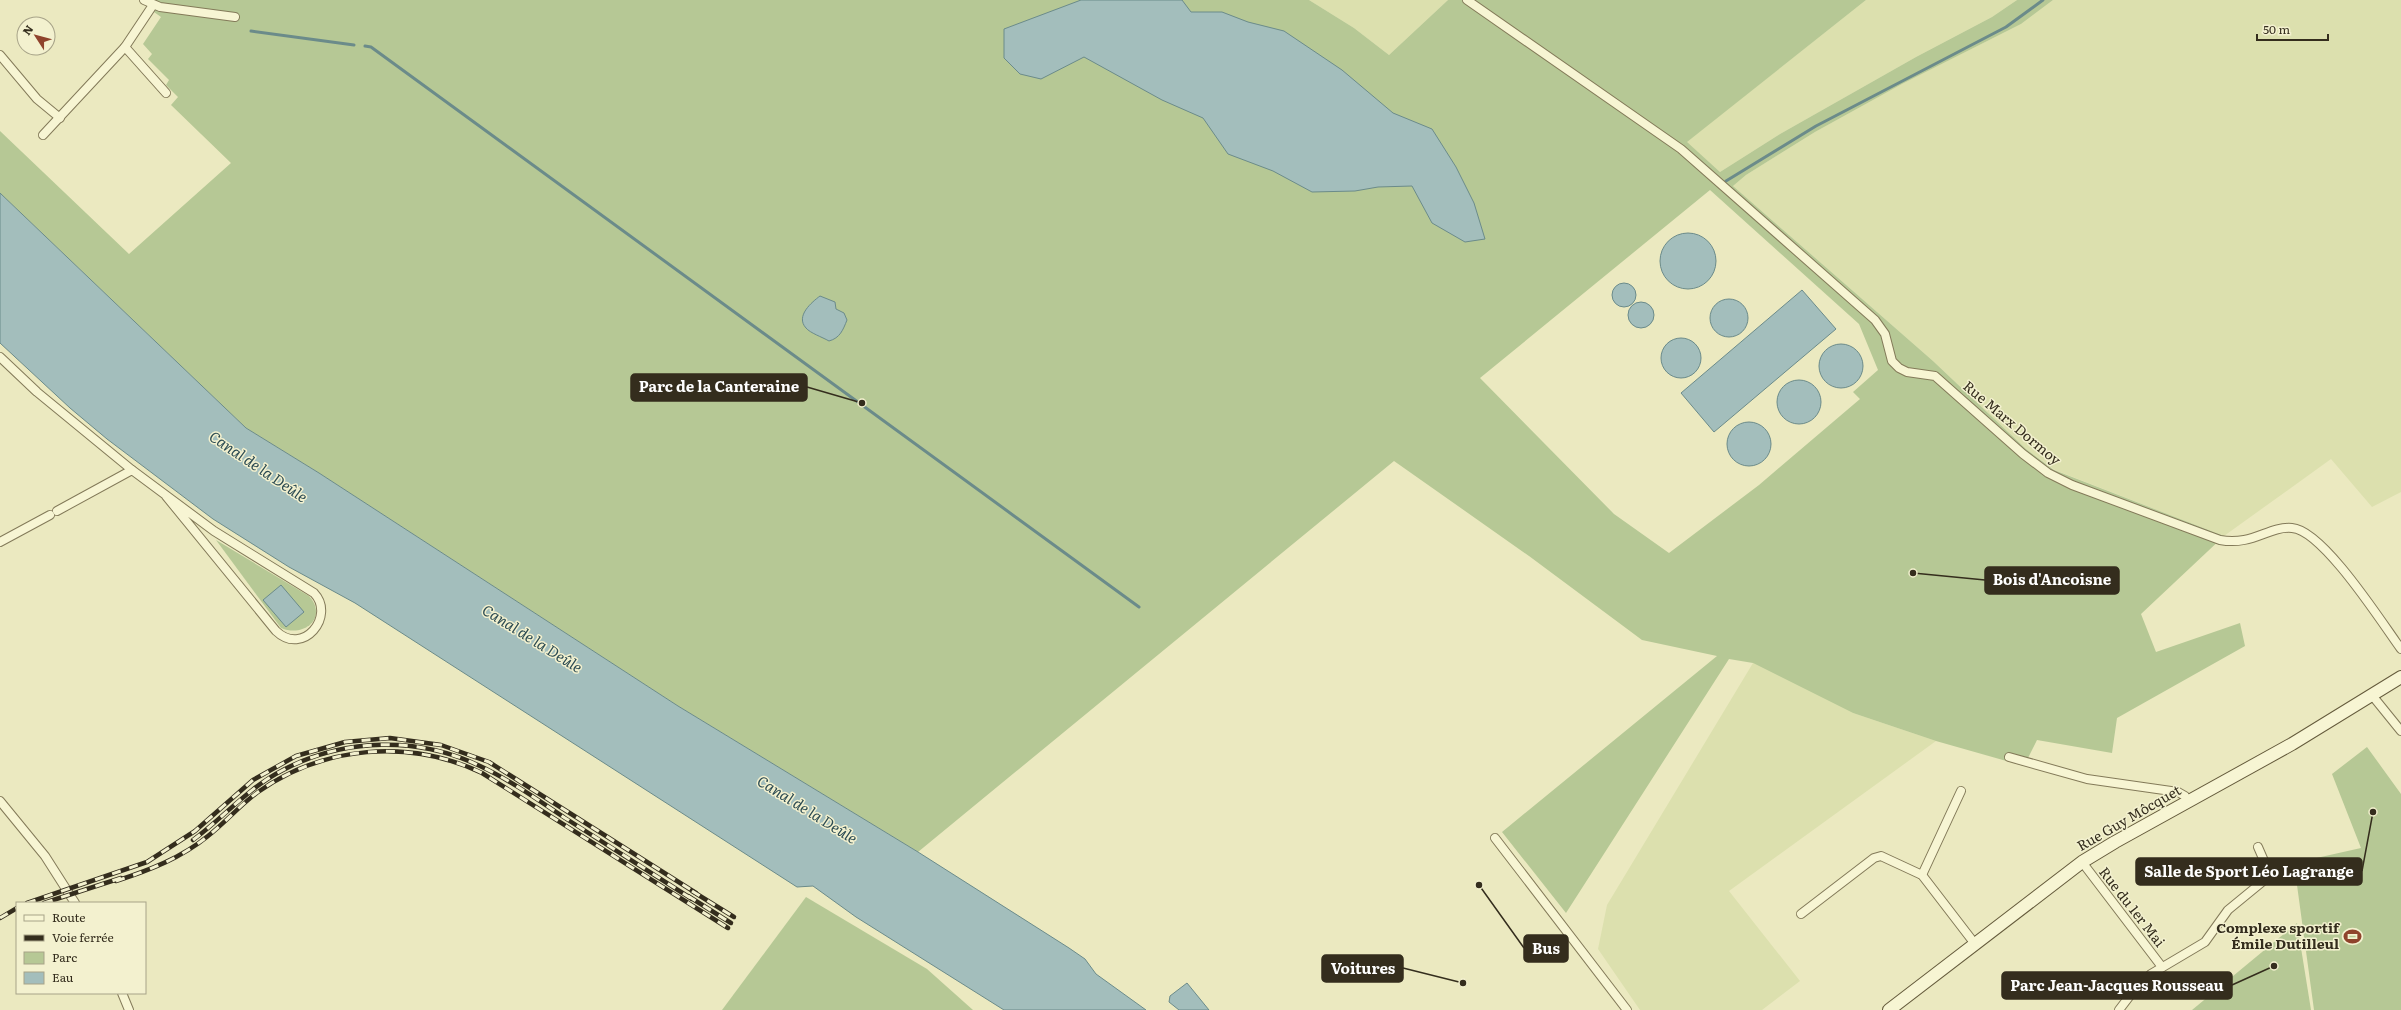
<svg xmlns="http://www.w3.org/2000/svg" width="2401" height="1010" viewBox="0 0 2401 1010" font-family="Literata,serif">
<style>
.farmland{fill:#dce0ae}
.green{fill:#b6c895;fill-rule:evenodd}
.water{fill:#a3bebc;stroke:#6b8b8a}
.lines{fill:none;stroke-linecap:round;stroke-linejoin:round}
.stream{stroke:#6b8b8a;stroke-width:3}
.street-casing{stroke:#837a59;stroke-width:10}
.secondary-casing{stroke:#655b3c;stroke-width:14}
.street{stroke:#f7f5d3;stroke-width:8}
.secondary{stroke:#f7f5d3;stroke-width:12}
.rail-casing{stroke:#342d1d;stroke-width:4.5}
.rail{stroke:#f3f1cf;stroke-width:3;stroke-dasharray:9;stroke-linecap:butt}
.labels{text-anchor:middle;stroke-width:3;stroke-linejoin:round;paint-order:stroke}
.street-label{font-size:14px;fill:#342d1d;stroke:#f3f1cf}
.poi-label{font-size:14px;font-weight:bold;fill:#342d1d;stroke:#f3f1cf;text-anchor:end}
.water-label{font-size:15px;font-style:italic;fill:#2d4c53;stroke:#f3f1cf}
.leader{fill:none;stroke:#342d1d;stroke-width:1.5}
.callout-dot{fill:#342d1d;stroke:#f3f1cf;stroke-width:1.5}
.callout{fill:#342d1d;stroke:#342d1d;stroke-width:1.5}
.callout-label{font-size:15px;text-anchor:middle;font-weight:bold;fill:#fff}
</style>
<rect width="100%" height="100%" fill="#ebe9c0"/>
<g class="farmland">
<path d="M1309 0H1448L1389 55 1354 28Z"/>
<path d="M1866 0H2017L1992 17 1916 57 1780 134 1720 172 1686 142Z"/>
<path d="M2053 0H2401V492L2372 507 2331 459 2224 536 2055 470 2026 449 1933 361 1733 186 1746 175 1815 132 1902 84 2021 24Z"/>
<path d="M1753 663 1853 713 1936 741 1729 891 1800 981 1762 1010H1640L1598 949 1607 905Z"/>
</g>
<g class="green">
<path d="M147 0H1309L1354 28 1389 55 1448 0H1866L1687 142 1720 172 1780 134 1916 57 1992 17 2017 0H2053L2021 24 1902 84 1815 132 1746 175 1733 186 1933 361 2026 449 2054 470 2224 536 2141 614 2156 652 2240 623 2245 646 2117 718 2112 753 2037 740 2024 766 1936 741 1853 713 1753 663 1729 659 1566 913 1502 832 1717 656 1642 640 1529 556 1394 461 918 852 678 706 319 473 246 428 0 193V131L129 254 231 163 171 105 178 97 166 85 169 80 148 59 152 54 143 44 161 17 154 12ZM1710 190 1859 324 1878 370 1853 392 1860 399 1759 485 1669 553 1614 514 1480 378Z"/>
<path d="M216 540 309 596C328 617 305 638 281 628Z"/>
<path d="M2367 747 2401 794V1010H2314L2294 863 2361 848 2332 774Z"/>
<path d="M806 897 927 969 973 1010H722Z"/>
<path d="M2297 923 2311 1010H2192Z"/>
</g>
<g class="water">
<path d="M1081 0H1182L1191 12H1222L1248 22 1284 31 1342 70 1393 113 1432 129 1456 167 1474 203 1485 239 1465 242 1432 223 1412 186 1378 187 1355 191 1312 192 1273 171 1228 154 1203 118 1162 100 1084 57 1041 79 1020 74 1004 58V29Z"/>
<path d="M0 193 246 428 319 473 678 706 918 852 1069 948 1085 959 1096 974 1146 1010H1004L856 917 813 886 797 887 355 603 289 567 213 519 107 439 70 408 0 343Z"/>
<circle cx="1688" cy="261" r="28"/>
<circle cx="1624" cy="295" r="12"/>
<path d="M1802 290 1836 329 1714 432 1681 393Z"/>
<path d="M820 296 835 302 836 309 844 313 847 320C843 330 840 338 829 341 822 337 810 333 806 328 795 316 812 302 820 296Z"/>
<circle cx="1729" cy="318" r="19"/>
<circle cx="1641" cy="315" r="13"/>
<circle cx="1681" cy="358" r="20"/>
<circle cx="1841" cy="366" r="22"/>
<circle cx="1799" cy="402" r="22"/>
<circle cx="1749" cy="444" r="22"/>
<path d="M281 585 304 612 286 627 263 600Z"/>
<path d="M1187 983 1209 1010H1179L1169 1002 1170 996Z"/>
</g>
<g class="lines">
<g class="stream">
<path d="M251 31 354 45"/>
<path d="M365 46 371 47 1139 607"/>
<path d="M1726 181 1816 126 2006 27 2043 0"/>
</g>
<defs>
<g id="street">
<path d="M144 0 160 7 235 17"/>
<path d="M1467 0 1681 149 1875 320 1885 334 1892 361 1899 368 1907 372 1935 376 2023 454 2048 473 2072 485 2220 540C2253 546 2268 526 2292 528 2323 530 2382 623 2401 649"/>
<path d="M125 47 166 93"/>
<path d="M0 55 37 99 60 118"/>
<path d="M43 135 125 47 153 5"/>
<path d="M0 357 37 392 132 470"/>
<path d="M57 511 132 470 214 531 314 593C336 616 303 657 276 631L166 496"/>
<path d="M0 542 50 515"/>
<path d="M2371 694 2401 731"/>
<path d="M2009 757 2087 779 2178 792 2185 796 2188 801"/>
<path d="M0 801 45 856 75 903"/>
<path d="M1495 838 1627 1010"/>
<path d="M2082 862 2162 967"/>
<path d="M1922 875 1961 791"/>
<path d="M1801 914 1874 858 1881 856 1922 875 1975 944"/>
<path d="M122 993 129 1010"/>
<path d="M2119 1010 2135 989 2151 974 2205 942 2228 910 2267 878 2268 870 2258 847"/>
</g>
<path id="secondary" d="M1889 1010 2082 862 2115 842 2292 744 2401 677"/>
</defs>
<use href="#street" class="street-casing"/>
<use href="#secondary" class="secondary-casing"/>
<use href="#street" class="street"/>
<use href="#secondary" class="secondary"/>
<defs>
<g id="rail">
<path d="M193 840C224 817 248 788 283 770 344 738 418 736 480 766 510 780 538 800 565 818 608 845 650 872 692 899"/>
<path d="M116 881C150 870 181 858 208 836 226 822 240 805 258 792 323 746 409 738 482 773L728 928"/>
<path d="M692 891 734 917"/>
<path d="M688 896 731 923"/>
<path d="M27 903 147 862 195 831 253 780 296 756 345 742 390 738 441 745 489 762 696 893"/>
<path d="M44 903 121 878"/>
<path d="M0 918 17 908"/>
</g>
</defs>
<use href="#rail" class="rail-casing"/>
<use href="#rail" class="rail"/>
</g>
<defs>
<symbol id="stadium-bare" viewBox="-9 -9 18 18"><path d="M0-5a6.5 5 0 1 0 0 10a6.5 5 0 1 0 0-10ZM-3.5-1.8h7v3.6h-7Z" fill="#8f432c" stroke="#f3f1cf" stroke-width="2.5" paint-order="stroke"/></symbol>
</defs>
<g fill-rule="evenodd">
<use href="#stadium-bare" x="2340" y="924" width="25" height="25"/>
</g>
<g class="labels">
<g class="street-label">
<text transform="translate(2012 423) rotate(40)" y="5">Rue Marx Dormoy</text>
<text transform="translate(2129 818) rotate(-30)" y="5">Rue Guy Môcquet</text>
<text transform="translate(2132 907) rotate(52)" y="5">Rue du 1er Mai</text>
</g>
<g class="poi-label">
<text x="2339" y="933">Complexe sportif<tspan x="2339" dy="16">Émile Dutilleul</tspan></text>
</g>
<g class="water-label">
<text transform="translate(258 467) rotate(34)" y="5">Canal de la Deûle</text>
<text transform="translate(532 639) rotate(32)" y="5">Canal de la Deûle</text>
<text transform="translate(807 810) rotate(32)" y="5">Canal de la Deûle</text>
</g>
</g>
<path class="leader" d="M862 403L807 387M1913 573L1985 580M2373 812L2362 871M1479 885L1524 948M1463 983L1403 968M2274 966L2232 985"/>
<g class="callout-dot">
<circle cx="862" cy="403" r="4"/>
<circle cx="1913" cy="573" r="4"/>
<circle cx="2373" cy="812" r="4"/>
<circle cx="1479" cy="885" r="4"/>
<circle cx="1463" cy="983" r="4"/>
<circle cx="2274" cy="966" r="4"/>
</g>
<g class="callout">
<rect x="631" y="374" width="176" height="27" rx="4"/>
<rect x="1985" y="567" width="134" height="27" rx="4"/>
<rect x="2136" y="858" width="226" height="27" rx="4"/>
<rect x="1524" y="935" width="44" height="27" rx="4"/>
<rect x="1322" y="955" width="81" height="27" rx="4"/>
<rect x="2002" y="972" width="230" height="27" rx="4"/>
</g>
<g class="callout-label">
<text x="719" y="392">Parc de la Canteraine</text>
<text x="2052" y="585">Bois d'Ancoisne</text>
<text x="2249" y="877">Salle de Sport Léo Lagrange</text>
<text x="1546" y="954">Bus</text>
<text x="1363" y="974">Voitures</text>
<text x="2117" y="991">Parc Jean-Jacques Rousseau</text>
</g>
<rect x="16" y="902" width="130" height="92" fill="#f3f1cf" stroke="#a7a388"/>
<rect x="24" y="915" width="20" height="6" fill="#f7f5d3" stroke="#a7a388"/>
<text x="52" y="922" font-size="12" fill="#342d1d">Route</text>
<rect x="24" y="935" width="20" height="6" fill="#342d1d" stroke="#a7a388"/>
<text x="52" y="942" font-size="12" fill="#342d1d">Voie ferrée</text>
<rect x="24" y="952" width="20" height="12" fill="#b6c895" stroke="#a7a388"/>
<text x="52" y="962" font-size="12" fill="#342d1d">Parc</text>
<rect x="24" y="972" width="20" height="12" fill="#a3bebc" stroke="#a7a388"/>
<text x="52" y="982" font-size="12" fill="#342d1d">Eau</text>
<g transform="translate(36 36) rotate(306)"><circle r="19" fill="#f3f1cf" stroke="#a7a388"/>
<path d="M0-3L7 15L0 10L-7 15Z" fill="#8f432c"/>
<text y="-6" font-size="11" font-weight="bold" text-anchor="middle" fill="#342d1d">N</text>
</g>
<path d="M2257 34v6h71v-6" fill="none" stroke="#342d1d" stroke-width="2"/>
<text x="2263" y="34" font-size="12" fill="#342d1d" stroke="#f3f1cf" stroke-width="3" paint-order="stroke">50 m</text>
</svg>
